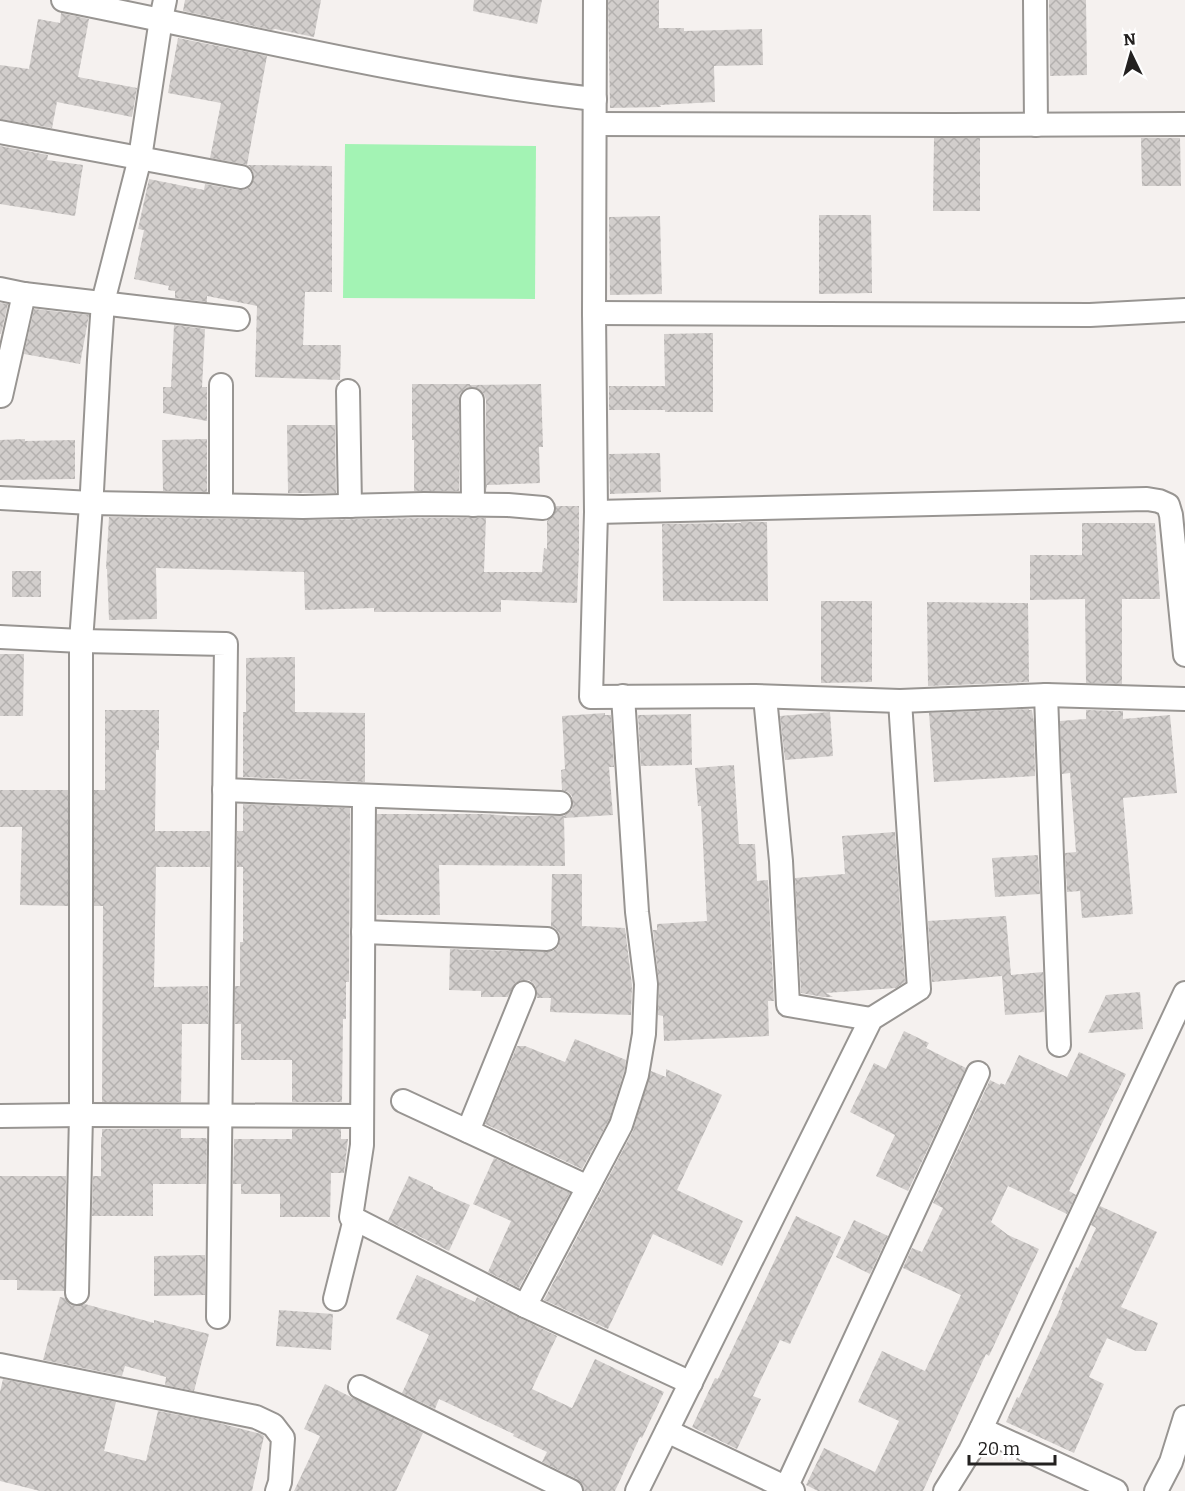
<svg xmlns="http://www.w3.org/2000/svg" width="1185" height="1491" viewBox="0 0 1185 1491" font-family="Bitter,serif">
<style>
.garden{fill:#a3f3b4}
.building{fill:url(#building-cross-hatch)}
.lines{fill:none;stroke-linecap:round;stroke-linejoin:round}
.street-casing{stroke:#989592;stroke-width:26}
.street{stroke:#fff;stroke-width:22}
</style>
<defs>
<pattern id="building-cross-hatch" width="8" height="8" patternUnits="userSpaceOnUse" patternTransform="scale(1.5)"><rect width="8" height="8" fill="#d2cecc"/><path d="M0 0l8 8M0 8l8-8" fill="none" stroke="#b4b1af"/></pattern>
</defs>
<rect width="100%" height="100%" fill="#f5f1ef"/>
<path class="garden" d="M345 144 536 146 535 299 343 298Z"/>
<g class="building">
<path d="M185 0H321L314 37 275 29 272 30 183 11Z"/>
<path d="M474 0H542L537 24 473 11Z"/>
<path d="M608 0H659V28H684V31L762 29 763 65 714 66 715 102 660 105 661 107 610 108Z"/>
<path d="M1049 0H1086L1087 75 1050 76Z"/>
<path d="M61 13 89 19 78 77 137 88 132 117 57 102 52 128 0 119V65L29 69 38 19 60 23Z"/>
<path d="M178 38 267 56 247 165 332 166V292H305L303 345H341L340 380 255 377 257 306 207 296V302L175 298V291L168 290 169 286 134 279 144 230 138 229 149 179 204 190 205 184 239 190H245L251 186 254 179 253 172 249 166 243 164 210 158 221 103 168 93Z"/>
<path d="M934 138H980V211H933Z"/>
<path d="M1141 138H1180L1181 186H1142Z"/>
<path d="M0 146 48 155 47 160 83 165 75 216 0 204Z"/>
<path d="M819 215H871L872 293 819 294Z"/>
<path d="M660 216 662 294 610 295 609 217Z"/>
<path d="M0 303 8 304 1 334H0Z"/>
<path d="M34 309 89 315 80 364 24 354Z"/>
<path d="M174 325 205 329 202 387H207V421L163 413V387H171Z"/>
<path d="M713 333V412H665V410H609V386H665L664 334Z"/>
<path d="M412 384H470V385L541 384 543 447H539L540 483 487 485 486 491V400L484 394 479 389 471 387 465 389 460 394 459 400V491H414V440H412Z"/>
<path d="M287 425H335L336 493H288Z"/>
<path d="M25 439V441L75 440V479L0 480V440Z"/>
<path d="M207 439V492L163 491 162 440Z"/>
<path d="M660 453 661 492 610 494 609 454Z"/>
<path d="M556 506H579V550L577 603 501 600V612H374V608L305 610 304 572 156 568 157 619 109 620 107 569H106L109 517 303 520 424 518H486L484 572H542L544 548 547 549V521L554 515Z"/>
<path d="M741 522H767L768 601H663L662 524 741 523Z"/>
<path d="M1082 523H1155L1160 599H1122V684L1086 683 1085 599 1030 600V555H1082Z"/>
<rect x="12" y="571" width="29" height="26"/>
<path d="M821 601H872V682L821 683Z"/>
<path d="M927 602 1028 603 1029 682 928 686Z"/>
<path d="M0 654H24L23 716H0Z"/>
<path d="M295 657V712L365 713V782L243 777V712H246V658Z"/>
<path d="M1029 709V710H1032L1034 723 1035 776 934 782 929 713Z"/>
<path d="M105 710H159V750H156L155 831H210V867H156L154 987 208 986V1024H182L181 1102H102L103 906H94V790H105Z"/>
<path d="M1086 710 1123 711V719L1170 715 1177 793 1123 798 1133 914 1082 918 1080 891 1067 892 1065 853 1076 852 1070 773 1062 774 1060 721 1086 719Z"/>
<path d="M830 712 833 756 785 760 780 716Z"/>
<path d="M605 713V715H611L614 767H609L613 815 564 818V816L572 810 573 803 572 796 568 792 562 790 561 770 565 769 562 716Z"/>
<path d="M691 714 692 765 641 766 638 715Z"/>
<path d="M734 765 739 844H755L757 881 768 880 774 1001H768L769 1036 664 1041 663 1016 658 1015 659 983 653 930H657V924L707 921 701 806H698L695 768Z"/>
<path d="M0 790H68V906L20 905 22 827H0Z"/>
<path d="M243 804 350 808 349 982H346V1019H343L342 1102H292V1060H241V1024H235V986H240V942H243V867H237V831H243Z"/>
<path d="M377 814H484L511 816H564L565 866 439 865 440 915H377Z"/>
<path d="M895 832 905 982 896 988 826 993 833 997H823L801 993 795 878 845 874 842 836Z"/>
<path d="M1038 855 1040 894 995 897 992 858Z"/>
<path d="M552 874H582V926L625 928 632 985 631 1015 550 1012 551 998H537V992L535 985 529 980H522L515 983 508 997H481V991L449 990 450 949 546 952 553 951 558 947 560 940 559 933 555 928 551 927Z"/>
<path d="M1006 916 1011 975 1043 972 1044 1012 1005 1015 1002 976 932 982 928 921Z"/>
<path d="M1140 992 1143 1029 1088 1033 1106 995Z"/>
<path d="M904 1031 929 1043 926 1048 966 1068 908 1191 876 1176 895 1135 850 1112 874 1063 886 1069Z"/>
<path d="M575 1039 626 1060 624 1072 609 1120 582 1169 485 1124 517 1046H525L565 1062Z"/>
<path d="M1079 1052 1126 1074 1069 1191 1076 1195 1067 1214 1008 1186 991 1222 1008 1235 1039 1249 989 1356 986 1354 923 1491H818L806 1485 824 1448 875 1472 899 1421 858 1402 882 1351 925 1371 961 1295 903 1268 912 1248 922 1252 943 1208 933 1203 990 1080 1000 1085 1001 1083 1005 1085 1019 1055 1067 1077Z"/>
<path d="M666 1069 722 1095 677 1190 743 1221 722 1266 653 1234 608 1329 544 1300 633 1131 651 1071 666 1077Z"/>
<path d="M102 1129H181V1138H205L207 1139 206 1184H153V1216H92L93 1176H101V1137H102Z"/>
<path d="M292 1129H341V1139H348L344 1173H331L330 1217H280V1194H241V1184H233L234 1139H292Z"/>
<path d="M494 1158 570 1193 519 1288 488 1272 511 1221 473 1204Z"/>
<path d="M0 1176H66L64 1291 17 1290V1280H0Z"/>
<path d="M409 1176 433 1187V1189L470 1205 449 1251 388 1221Z"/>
<path d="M1100 1206 1157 1232 1121 1307 1158 1323 1146 1351H1136L1107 1338 1089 1377 1104 1384 1074 1453 1006 1422 1017 1397 1019 1398 1058 1313 1063 1300H1061L1076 1267 1078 1268 1096 1228 1091 1225Z"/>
<path d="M796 1216 841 1237 790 1344 780 1340 753 1396 761 1399 737 1449 692 1427 715 1378 718 1379Z"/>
<path d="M854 1220 888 1236 870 1274 836 1257Z"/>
<path d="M205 1255V1295L154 1296V1256Z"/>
<path d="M417 1275 475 1302 477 1297 557 1336 532 1389 572 1408 595 1359 664 1392 642 1438 640 1437 615 1491H584L582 1484 577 1479 542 1462 547 1452 513 1436 514 1434 439 1399 435 1409 402 1393 429 1335 396 1319Z"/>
<path d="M60 1297 65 1298 71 1305 76 1306 85 1304 154 1323V1320L209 1334 194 1391 165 1385 166 1377 125 1366 122 1376 43 1360Z"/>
<path d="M279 1310 333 1314 331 1350 276 1346Z"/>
<path d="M3 1379 116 1402 104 1451 146 1461 158 1411 215 1422 261 1434 264 1436 252 1491H40L0 1481V1392Z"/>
<path d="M325 1384 423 1433 396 1491H294L320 1436 304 1429Z"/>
</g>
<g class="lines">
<defs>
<g id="street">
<path d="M63 0C240 35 415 79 595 99"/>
<path d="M595 0 594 313 596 512 591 697 755 696 900 701 1046 695 1185 699"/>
<path d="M1035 0 1036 125"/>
<path d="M595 124 950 125 1185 124"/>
<path d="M0 132 241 177"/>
<path d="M0 289 24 294 238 319"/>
<path d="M594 313 1090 315 1185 310"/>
<path d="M348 391 350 506"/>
<path d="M1 396 24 294"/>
<path d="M472 400 473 505"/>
<path d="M0 498 91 503 303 507 424 504 508 505 543 508"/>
<path d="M221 505V385"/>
<path d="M596 512 1147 499 1159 501 1168 505 1171 515 1185 655"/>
<path d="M0 637 81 641 226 644 218 1317"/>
<path d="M1046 695 1059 1045"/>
<path d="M623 696 637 912 646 984 644 1034 637 1075 621 1125 525 1306 691 1383"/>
<path d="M765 697 781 861 788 1005 871 1019"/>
<path d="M224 790 560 803"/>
<path d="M364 796 362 1145 351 1217 525 1306"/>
<path d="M363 932 547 939"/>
<path d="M403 1101 588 1187"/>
<path d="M0 1116 81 1115 361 1116"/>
<path d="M468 1131 524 993"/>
<path d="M77 1293 81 1115V641L92 491 99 360 103 302 140 158 161 19 165 0"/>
<path d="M335 1299 355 1219"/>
<path d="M0 1365 256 1417 273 1425 283 1438 280 1482 277 1491"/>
<path d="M360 1387 571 1491"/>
<path d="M981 1429 1116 1491"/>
<path d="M667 1431 793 1491"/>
<path d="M786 1488 978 1073"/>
<path d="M637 1491 871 1019 919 989 900 701"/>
<path d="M945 1491 970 1451 981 1429 1185 993"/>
<path d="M1156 1491 1171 1462 1185 1417"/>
</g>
</defs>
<use href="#street" class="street-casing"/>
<use href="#street" class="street"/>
</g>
<g transform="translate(1131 54) rotate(355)" stroke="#ffffff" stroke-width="4.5" paint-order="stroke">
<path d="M0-4.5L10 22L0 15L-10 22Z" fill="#232120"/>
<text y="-9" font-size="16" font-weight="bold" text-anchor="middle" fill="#232120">N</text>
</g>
<path d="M969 1455v9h86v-9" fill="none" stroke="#232120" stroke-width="3"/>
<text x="978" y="1455" font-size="18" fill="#232120" stroke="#ffffff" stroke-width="4.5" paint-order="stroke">20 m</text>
</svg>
